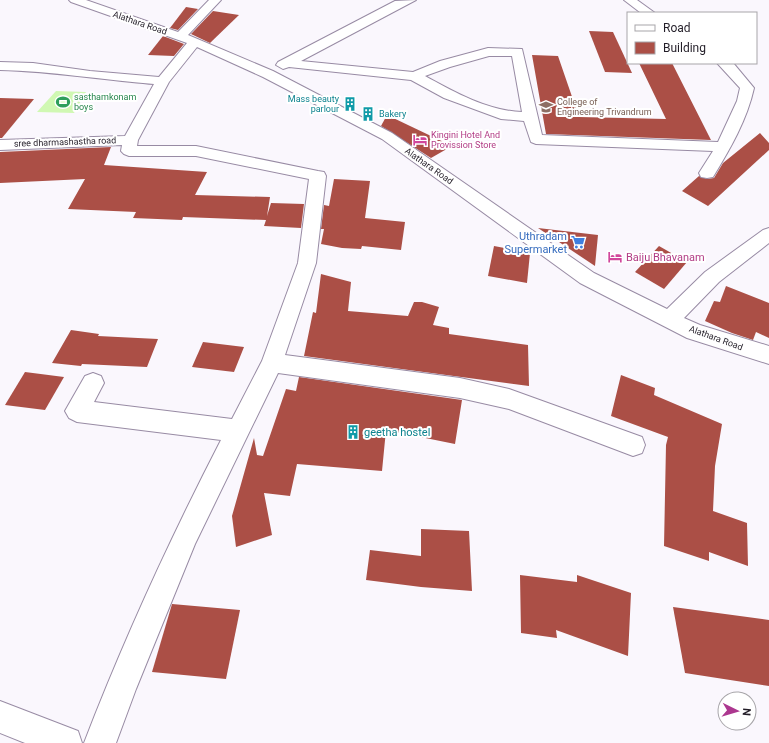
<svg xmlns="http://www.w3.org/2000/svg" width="769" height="743" viewBox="0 0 769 743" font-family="Roboto,sans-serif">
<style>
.green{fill:#d0f8b3}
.building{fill:#ab4f46}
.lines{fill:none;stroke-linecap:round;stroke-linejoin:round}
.minor-casing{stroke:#988ba4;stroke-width:2}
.minor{fill:#fff;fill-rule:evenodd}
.labels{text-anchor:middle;stroke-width:4;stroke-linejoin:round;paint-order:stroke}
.far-street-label{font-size:9px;fill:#231e28;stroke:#fff}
.far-leisure-label{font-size:9px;fill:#27864d;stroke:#fff;text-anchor:start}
.far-culture-label{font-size:9px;fill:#0d838f;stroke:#fff;text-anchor:end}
.far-education-label{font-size:9px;fill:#785e54;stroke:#fff;text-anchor:start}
.far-hotel-label{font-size:9px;fill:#b23c85;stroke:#fff;text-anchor:start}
.shop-label{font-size:11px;fill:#366cbe;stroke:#fff;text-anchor:end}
.hotel-label{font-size:11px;fill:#b23c85;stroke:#fff;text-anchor:start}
.culture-label{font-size:11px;fill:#0d838f;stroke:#fff;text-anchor:start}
</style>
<rect width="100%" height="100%" fill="#faf7fd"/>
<path class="green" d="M56 91 86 92 74 113 37 112Z"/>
<g class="building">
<path d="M186 7 198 9 178 30 170 28Z"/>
<path d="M213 11 239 15 210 43 191 34Z"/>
<path d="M589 31 613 32 632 73 605 72Z"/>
<path d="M163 36 184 44 174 56 148 55Z"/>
<path d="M532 55 558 56 579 117 666 119 639 63H672L711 140 546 134Z"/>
<path d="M0 98 34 99 2 138H0Z"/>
<path d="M387 115 452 146 431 158 381 126Z"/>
<path d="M760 133 769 143V150L708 206 682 191 699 176 707 179 714 178 723 163Z"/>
<path d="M111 147 104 165 207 172 195 195 270 197 267 216 271 203 304 204 301 228 264 226 266 220 183 217 182 220 133 218 136 212 68 209 85 179 0 183V152Z"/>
<path d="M334 179 370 181 365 218 405 222 401 250 362 246 361 249 342 248 321 244 324 229H321L324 205 329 206Z"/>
<path d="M538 228 598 235 595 266Z"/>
<path d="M494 246 530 253 527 283 488 276Z"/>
<path d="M659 246 687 262 664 289 635 272Z"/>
<path d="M321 274 351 282 348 311 408 316 414 302H422L439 307 433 325 449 328V334L528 345 529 386 304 356 313 312 316 313Z"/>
<path d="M726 286 769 303V338L756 332 753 340 732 333 705 321 714 301 720 302Z"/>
<path d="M71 330 99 334 98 336 158 339 147 367 82 364 81 366 52 363Z"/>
<path d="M203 342 244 347 234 372 192 367Z"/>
<path d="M25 372 64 377 45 410 5 405Z"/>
<path d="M621 375 655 388 654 395 722 424 715 466 713 511 747 523 748 566 709 552V561L664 546 666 445 668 437 611 416Z"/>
<path d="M299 377 462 400 455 444 386 430 382 471 297 464 290 496 264 493 272 535 236 547 232 516 254 438 257 455 263 456 286 389 296 391Z"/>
<path d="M421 529 469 531 472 591 421 587 366 580 370 550 421 556Z"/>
<path d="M520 575 577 582V575L631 593 628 656 556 630 557 638 521 633Z"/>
<path d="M172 604 240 610 226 679 152 672Z"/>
<path d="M673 607 769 620V686L685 673Z"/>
</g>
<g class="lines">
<defs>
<g id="minor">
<path d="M69 0H86L178 32 209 0H221L188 35 273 71 392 133 594 273 667 309 705 272 763 230 769 228V243L719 282 684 318 700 325 769 346V364L687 338 580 283 382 139 263 77 197 47 169 82 138 140 137 146H196L318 171 324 172 326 176 316 263 285 355 460 378 509 389 642 437 645 445 642 453 633 456 509 409 460 398 278 373 195 544 136 689 116 743H84C124 639 170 539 221 440L77 422 69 418 65 411 85 376 93 373 101 376 104 383 94 402 232 419 262 361 298 263 309 179 196 156H129L124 154 121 151 122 145 0 150V140L125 136 154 84C103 80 51 71 0 70V62L33 63 90 71 159 77 187 43 71 2Z"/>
<path d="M416 0 301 61 413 72 440 61 488 48 522 49 542 135 718 142 737 101 740 88 717 63 734 64 754 88C747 120 730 149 713 177L707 178 701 177 699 173 713 151 536 144 531 142 524 121 501 119 444 98 411 80 289 67 283 69 276 65 278 62 395 1ZM489 56H512L522 112C488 111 454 92 425 76L450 67Z"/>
<path d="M624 0H637L655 13H641Z"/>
<path d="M0 701 78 731 82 743H25L0 733Z"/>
</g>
</defs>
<use href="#minor" class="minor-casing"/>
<use href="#minor" class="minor"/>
</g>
<defs>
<symbol id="stadium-bare" viewBox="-9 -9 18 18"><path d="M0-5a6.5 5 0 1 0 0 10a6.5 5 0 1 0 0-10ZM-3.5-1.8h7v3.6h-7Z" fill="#2e9e5b" stroke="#fff" stroke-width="2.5" paint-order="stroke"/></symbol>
<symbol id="building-bare" viewBox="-9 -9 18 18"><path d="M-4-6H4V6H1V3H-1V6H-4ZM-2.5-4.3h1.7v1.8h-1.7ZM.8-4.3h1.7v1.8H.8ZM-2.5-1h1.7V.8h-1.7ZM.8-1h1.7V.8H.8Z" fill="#0f9aa8" stroke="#fff" stroke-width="2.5" paint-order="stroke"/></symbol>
<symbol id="university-bare" viewBox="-9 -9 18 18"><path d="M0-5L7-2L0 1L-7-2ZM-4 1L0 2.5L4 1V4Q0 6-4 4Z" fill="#8d6e63" stroke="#fff" stroke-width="2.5" paint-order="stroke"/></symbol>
<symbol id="hotel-bare" viewBox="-9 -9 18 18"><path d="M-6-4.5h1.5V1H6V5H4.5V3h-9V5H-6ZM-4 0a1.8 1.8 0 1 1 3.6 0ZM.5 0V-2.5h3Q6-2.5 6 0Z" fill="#d1479c" stroke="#fff" stroke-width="2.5" paint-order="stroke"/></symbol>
<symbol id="supermarket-bare" viewBox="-9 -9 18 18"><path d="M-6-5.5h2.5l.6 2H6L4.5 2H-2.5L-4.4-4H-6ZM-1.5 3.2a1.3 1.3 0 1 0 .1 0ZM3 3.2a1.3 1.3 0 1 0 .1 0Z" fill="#3f7fe0" stroke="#fff" stroke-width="2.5" paint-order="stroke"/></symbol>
</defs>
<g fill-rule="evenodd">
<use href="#stadium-bare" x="53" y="92" width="20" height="20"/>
<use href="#building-bare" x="340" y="94" width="20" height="20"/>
<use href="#university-bare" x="536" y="97" width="20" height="20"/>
<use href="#building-bare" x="358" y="104" width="20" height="20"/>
<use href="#hotel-bare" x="410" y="130" width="20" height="20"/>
<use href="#supermarket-bare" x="568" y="232" width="20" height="20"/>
<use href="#hotel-bare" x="605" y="247" width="20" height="20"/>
<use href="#building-bare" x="343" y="422" width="20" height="20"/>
</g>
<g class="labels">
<g class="far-street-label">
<text transform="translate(140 23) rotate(19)" y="3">Alathara Road</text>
<text transform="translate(65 142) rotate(-2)" y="3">sree dharmashastha road</text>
<text transform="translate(429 166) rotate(35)" y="3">Alathara Road</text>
<text transform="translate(716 338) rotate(20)" y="3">Alathara Road</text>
</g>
<g class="far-leisure-label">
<text x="74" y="100">sasthamkonam<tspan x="74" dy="10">boys</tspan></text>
</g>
<g class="far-culture-label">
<text x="339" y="102">Mass beauty<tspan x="339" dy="10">parlour</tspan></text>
<text x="379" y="117" text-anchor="start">Bakery</text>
</g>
<g class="far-education-label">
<text x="557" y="105">College of<tspan x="557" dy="10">Engineering Trivandrum</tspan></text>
</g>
<g class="far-hotel-label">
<text x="431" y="138">Kingini Hotel And<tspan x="431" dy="10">Provission Store</tspan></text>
</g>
<g class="shop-label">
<text x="567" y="240">Uthradam<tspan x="567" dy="13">Supermarket</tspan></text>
</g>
<g class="hotel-label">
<text x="626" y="261">Baiju Bhavanam</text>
</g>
<g class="culture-label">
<text x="364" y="436">geetha hostel</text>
</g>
</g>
<rect x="627" y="12" width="130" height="52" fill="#ffffff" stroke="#a7a5a9"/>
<rect x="635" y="25" width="20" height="6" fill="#ffffff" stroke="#a7a5a9"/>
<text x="663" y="32" font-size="12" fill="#231e28">Road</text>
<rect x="635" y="42" width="20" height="12" fill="#ab4f46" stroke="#a7a5a9"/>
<text x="663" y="52" font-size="12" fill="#231e28">Building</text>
<g transform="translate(737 711) rotate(95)"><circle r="19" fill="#ffffff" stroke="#a7a5a9"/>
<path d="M0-3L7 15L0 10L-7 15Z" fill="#ac378f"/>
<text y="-6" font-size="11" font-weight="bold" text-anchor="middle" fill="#231e28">N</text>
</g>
</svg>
